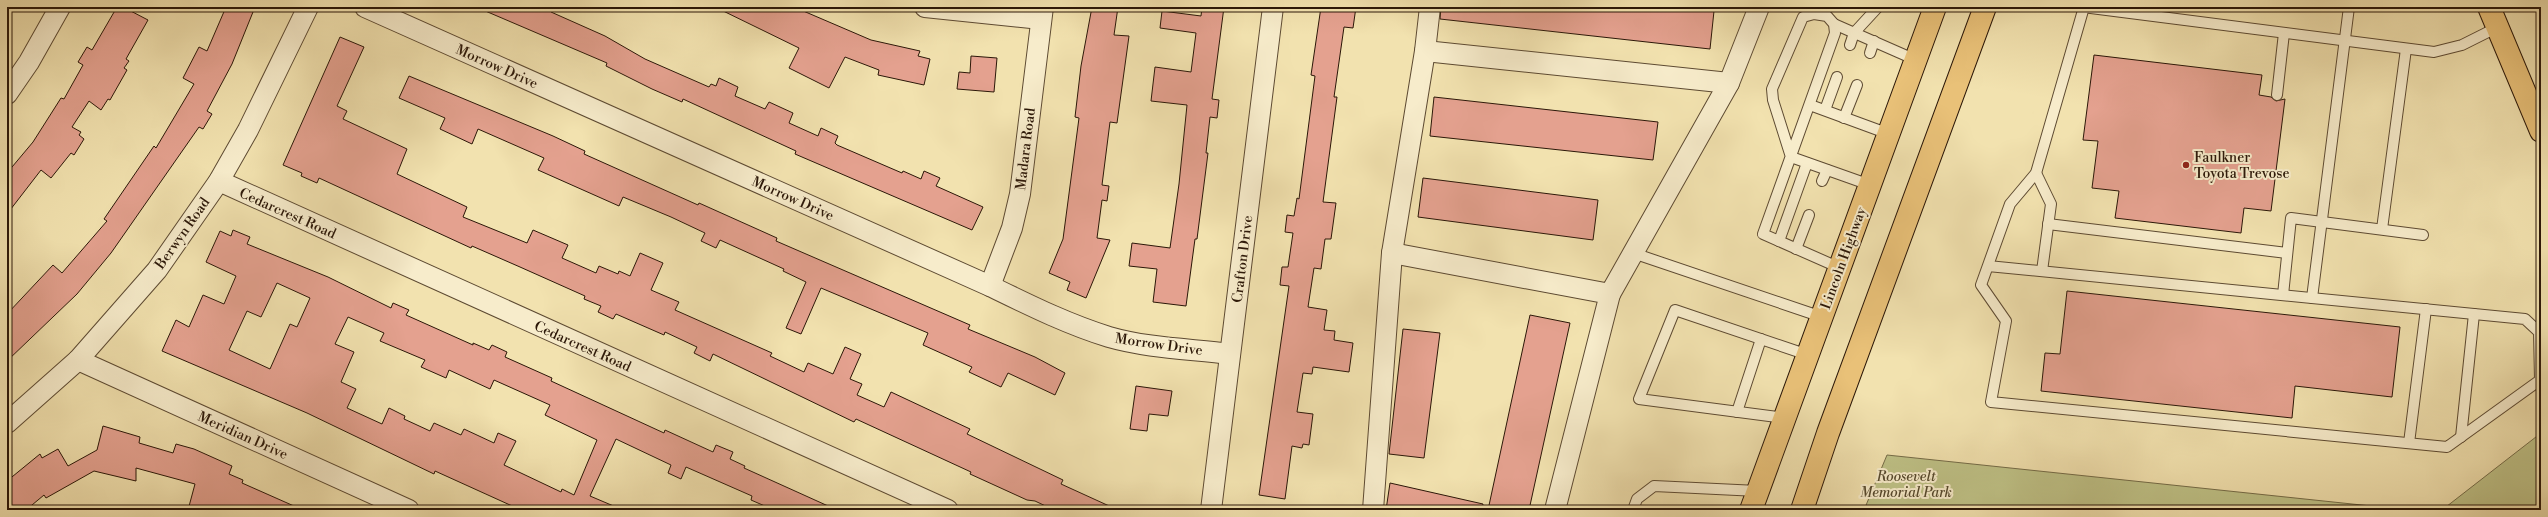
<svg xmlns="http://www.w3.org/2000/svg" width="2548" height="517" viewBox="0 0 2548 517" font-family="'Libre Bodoni',serif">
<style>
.green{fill:#bfc287;stroke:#756c48}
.building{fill:#e4a18f;stroke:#2b1708;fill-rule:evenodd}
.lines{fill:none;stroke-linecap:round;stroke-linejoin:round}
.lane-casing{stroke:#5d4a32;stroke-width:12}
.street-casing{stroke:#5d4a32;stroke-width:22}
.primary-casing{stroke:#2b1708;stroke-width:24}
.highway-casing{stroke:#2b1708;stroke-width:24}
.lane{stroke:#f7eccb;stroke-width:10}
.street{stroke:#f7eccb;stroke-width:20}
.primary{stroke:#e9c178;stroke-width:22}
.highway{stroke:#e9c178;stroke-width:22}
.poi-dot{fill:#8f2418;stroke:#f7eccb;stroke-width:1.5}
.labels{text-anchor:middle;stroke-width:4;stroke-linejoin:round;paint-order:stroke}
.street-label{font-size:14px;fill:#2b1708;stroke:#f7eccb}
.poi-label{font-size:14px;fill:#2b1708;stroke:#f7eccb;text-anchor:start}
.park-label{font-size:14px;font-style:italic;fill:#574a2e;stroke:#f7eccb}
</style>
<rect width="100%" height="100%" fill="#f2e2af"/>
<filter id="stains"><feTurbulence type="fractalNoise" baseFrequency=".005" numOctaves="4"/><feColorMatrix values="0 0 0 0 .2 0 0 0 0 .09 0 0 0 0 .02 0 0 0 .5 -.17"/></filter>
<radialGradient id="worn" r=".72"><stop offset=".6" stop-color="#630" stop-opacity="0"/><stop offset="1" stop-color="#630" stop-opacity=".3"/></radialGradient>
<g class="green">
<path d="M2541 433V510H2442Z"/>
<path d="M1887 455 2409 510H1864Z"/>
</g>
<g class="building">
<path d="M117 7H123L148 20 126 59 129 61 124 68 127 70 110 100 108 99 101 110 89 101 72 127 81 132 79 135 84 139 74 155 71 153 51 178 41 170 7 214V173L33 142 61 98 64 99 83 65 78 62 87 47 92 50Z"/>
<path d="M226 7H255L232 64 207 111 212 114 203 129 199 127 111 253 77 294 7 361V314L53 265 62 273 107 221 104 219 154 146 156 148 194 84 183 78 199 47 207 51Z"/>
<path d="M476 7H553L551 12 605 36 645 59 709 87 711 84 716 86 719 78 738 87 735 96 765 109 769 102 793 113 789 123 818 136 821 128 838 136 835 143 837 145 902 173 903 171 921 179 924 171 940 178 936 186 983 207 972 230 795 154 796 151 683 99 682 102 652 89 606 66 607 63Z"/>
<path d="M715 7H794L871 40 920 51 918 56 930 59 924 85 878 75 879 70 845 57 829 88 789 68 799 48Z"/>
<path d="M1092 7H1118L1114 35 1129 36 1117 123 1110 122 1102 185 1109 186 1107 201 1102 200 1097 238 1110 240 1086 298 1067 290 1070 282 1049 273 1063 239 1079 118 1075 117 1081 66Z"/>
<path d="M1202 7H1224L1212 99 1219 100 1217 118 1210 117 1206 153H1208L1197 239H1195L1186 306 1153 302 1157 269 1129 266 1132 243 1170 248 1179 184 1187 105 1151 101 1155 67 1191 72 1196 33 1160 28 1162 11 1201 16Z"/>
<path d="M1321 7H1356L1353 28 1344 27 1334 97H1337L1323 202 1336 203 1331 239H1325L1321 269 1314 268 1308 307 1327 310 1324 330 1335 331 1334 340 1353 343 1349 372 1313 367 1312 374 1303 373 1297 412 1313 414 1309 445 1303 444 1302 448 1292 446 1285 499 1259 495 1289 286 1280 285 1282 267H1288L1293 233 1285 232 1287 215 1294 216 1297 198 1299 199 1315 76 1311 75Z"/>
<path d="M1441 7H1679L1714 11 1710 49 1440 19Z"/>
<path d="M340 37 364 47 337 106 347 111 343 119 407 149 397 174 467 207 463 217 527 243 533 230 568 245 562 258 596 273 599 266 618 274 619 271 630 276 640 253 663 263 651 290 679 302 675 310 772 353 770 356 804 372 808 363 833 374 845 347 861 354 850 379 862 384 857 395 884 407 891 392 970 429 967 434 1063 480 1061 484 1118 510H1054L1035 501 1027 500 970 474 971 472 856 419 854 422 713 354 710 361 694 353 697 347 665 332 664 335 616 314 613 319 598 312 601 306 584 299 585 296 520 267 472 246 471 248 319 178 317 183 301 176 302 173 283 165Z"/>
<path d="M2094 55 2262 75 2259 95 2271 97 2276 101 2285 99 2271 211 2244 208 2241 233 2115 218 2119 191 2092 188 2098 141 2083 140Z"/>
<path d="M971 56 997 58 994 92 957 89 959 72 970 73Z"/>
<path d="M409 76 553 136 585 151 584 154 698 205 699 203 777 238 776 241 970 325 968 329 1035 357 1065 373 1055 395 1008 373 1001 387 969 372 972 367 923 345 928 333 821 288 801 334 786 328 806 282 783 271 784 269 720 240 716 248 701 241 705 233 671 217 623 197 619 206 538 170 544 158 478 129 472 144 440 129 445 118 399 98Z"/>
<path d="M1434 97 1658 122 1653 160 1430 136Z"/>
<path d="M1423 178 1598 200 1593 240 1418 217Z"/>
<path d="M233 230 250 237 247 244 328 277 391 308 393 303 409 310 406 315 473 345V343L489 350 492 345 507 352 505 357 552 378 551 381 664 433 665 430 713 452 716 445 733 452 730 459 745 466 744 468 837 510H774L751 500 752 496 686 467 681 479 668 473 671 465 616 439 590 496 623 510H521L435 471 434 474 307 413 162 351 176 320 189 327 203 295 224 304 236 276 206 262 220 231 231 236ZM277 283 310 298 297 327 290 324 270 369 229 350 247 311 261 317ZM348 317 384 333 380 341 425 360 421 367 446 378 449 370 490 389 494 380 550 405 545 415 597 440 574 495 562 489 561 492 504 465 516 441 498 433 494 443 464 429 461 435 434 423 430 431 404 419 405 416 389 408 382 424 347 408 356 389 341 382 354 352 335 344Z"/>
<path d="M2067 291 2400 327 2392 397 2295 386 2292 418 2041 391 2045 353 2060 354Z"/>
<path d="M1530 315 1570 323 1529 510H1488Z"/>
<path d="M1403 329 1440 333 1424 458 1389 454Z"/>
<path d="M1136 386 1172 391 1168 416 1149 414 1147 431 1130 429Z"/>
<path d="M103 426 140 437 139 443 173 453 176 444 194 449 232 466 229 474 243 480 242 483 303 510H188L195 484 136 468V481L94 471 46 498 44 495 26 510H7V481L40 454 42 458 58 449 68 466 97 450Z"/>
<path d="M1390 483 1483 504 1482 510H1386Z"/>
</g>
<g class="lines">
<defs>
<g id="lane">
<path d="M2083 7 2434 52 2462 45 2498 27"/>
<path d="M1834 24 1916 60"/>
<path d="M1850 45 1854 33 1878 7"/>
<path d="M1870 53 1874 41"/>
<path d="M2277 95 2284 33"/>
<path d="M1810 105 1889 134"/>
<path d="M1825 110 1837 77"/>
<path d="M1844 118 1857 85"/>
<path d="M1791 157 1773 100 1772 89 1803 17 1814 14 1827 16 1834 24 1835 33 1763 234 1840 268"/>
<path d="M1791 157 1870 185"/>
<path d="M2036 173 2051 204 2042 271"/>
<path d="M1822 181 1827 170"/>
<path d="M2048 224 2287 253"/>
<path d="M2382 229 2406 49"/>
<path d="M1779 241 1807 163"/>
<path d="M1796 249 1809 215"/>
<path d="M1633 253 1822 317"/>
<path d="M1988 266 2525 319 2539 332 2540 380 2447 447 1991 402 2006 321 1981 285 2010 204 2036 173 2084 7"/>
<path d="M2283 295 2291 218 2423 235"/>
<path d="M2312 298 2349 7"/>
<path d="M1737 412 1761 339"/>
<path d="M1785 418 1639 399 1675 310 1808 355"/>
<path d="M2461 437 2474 314"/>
<path d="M2409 443 2426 309"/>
<path d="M1633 510 1637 499 1654 486 1758 491"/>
</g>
<g id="street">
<path d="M365 7 990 286C1029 305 1067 324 1109 337 1147 348 1191 349 1230 354"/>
<path d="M925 7 1041 19"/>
<path d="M1425 51 1729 83"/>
<path d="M7 94 29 62 60 7"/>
<path d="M219 181 948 510"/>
<path d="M1392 253 1610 294 1729 83 1759 7"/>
<path d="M990 286 1012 228 1020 194 1043 7"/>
<path d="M78 360 409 510"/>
<path d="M7 423 78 360 157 270 219 181 248 130 308 7"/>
<path d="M1211 510 1273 7"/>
<path d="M1373 510 1392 253 1425 51 1430 7"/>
<path d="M1555 510 1610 294"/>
</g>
<path id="primary" d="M2489 7 2541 131"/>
<g id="highway">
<path d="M1751 510 1935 7"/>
<path d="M1802 510 1828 433 1985 7"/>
</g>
</defs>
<use href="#lane" class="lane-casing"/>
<use href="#street" class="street-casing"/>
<use href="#primary" class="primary-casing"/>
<use href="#highway" class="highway-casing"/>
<use href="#lane" class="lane"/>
<use href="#street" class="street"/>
<use href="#primary" class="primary"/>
<use href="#highway" class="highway"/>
</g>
<circle class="poi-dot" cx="2186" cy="165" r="4"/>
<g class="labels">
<g class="street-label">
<text transform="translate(497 66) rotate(24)" y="5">Morrow Drive</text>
<text transform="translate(1025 149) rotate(-83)" y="5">Madara Road</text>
<text transform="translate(793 198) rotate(24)" y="5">Morrow Drive</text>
<text transform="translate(288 213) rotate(24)" y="5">Cedarcrest Road</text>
<text transform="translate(182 233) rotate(-55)" y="5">Berwyn Road</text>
<text transform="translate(1843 258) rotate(-70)" y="5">Lincoln Highway</text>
<text transform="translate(1242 259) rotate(-83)" y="5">Crafton Drive</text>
<text transform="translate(1159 344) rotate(8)" y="5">Morrow Drive</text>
<text transform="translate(583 346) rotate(24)" y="5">Cedarcrest Road</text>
<text transform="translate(243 435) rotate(24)" y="5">Meridian Drive</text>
</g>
<g class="poi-label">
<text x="2194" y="162">Faulkner<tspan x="2194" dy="16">Toyota Trevose</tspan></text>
</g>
<g class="park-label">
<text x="1906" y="481">Roosevelt<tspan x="1906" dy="16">Memorial Park</tspan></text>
</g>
</g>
<rect width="2548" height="517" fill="none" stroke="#f2e2af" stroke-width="24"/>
<rect x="8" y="8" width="2532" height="501" fill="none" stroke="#2b1708" stroke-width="2"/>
<rect x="12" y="12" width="2524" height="493" fill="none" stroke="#2b1708"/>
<rect width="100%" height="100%" filter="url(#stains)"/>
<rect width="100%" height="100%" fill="url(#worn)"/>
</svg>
